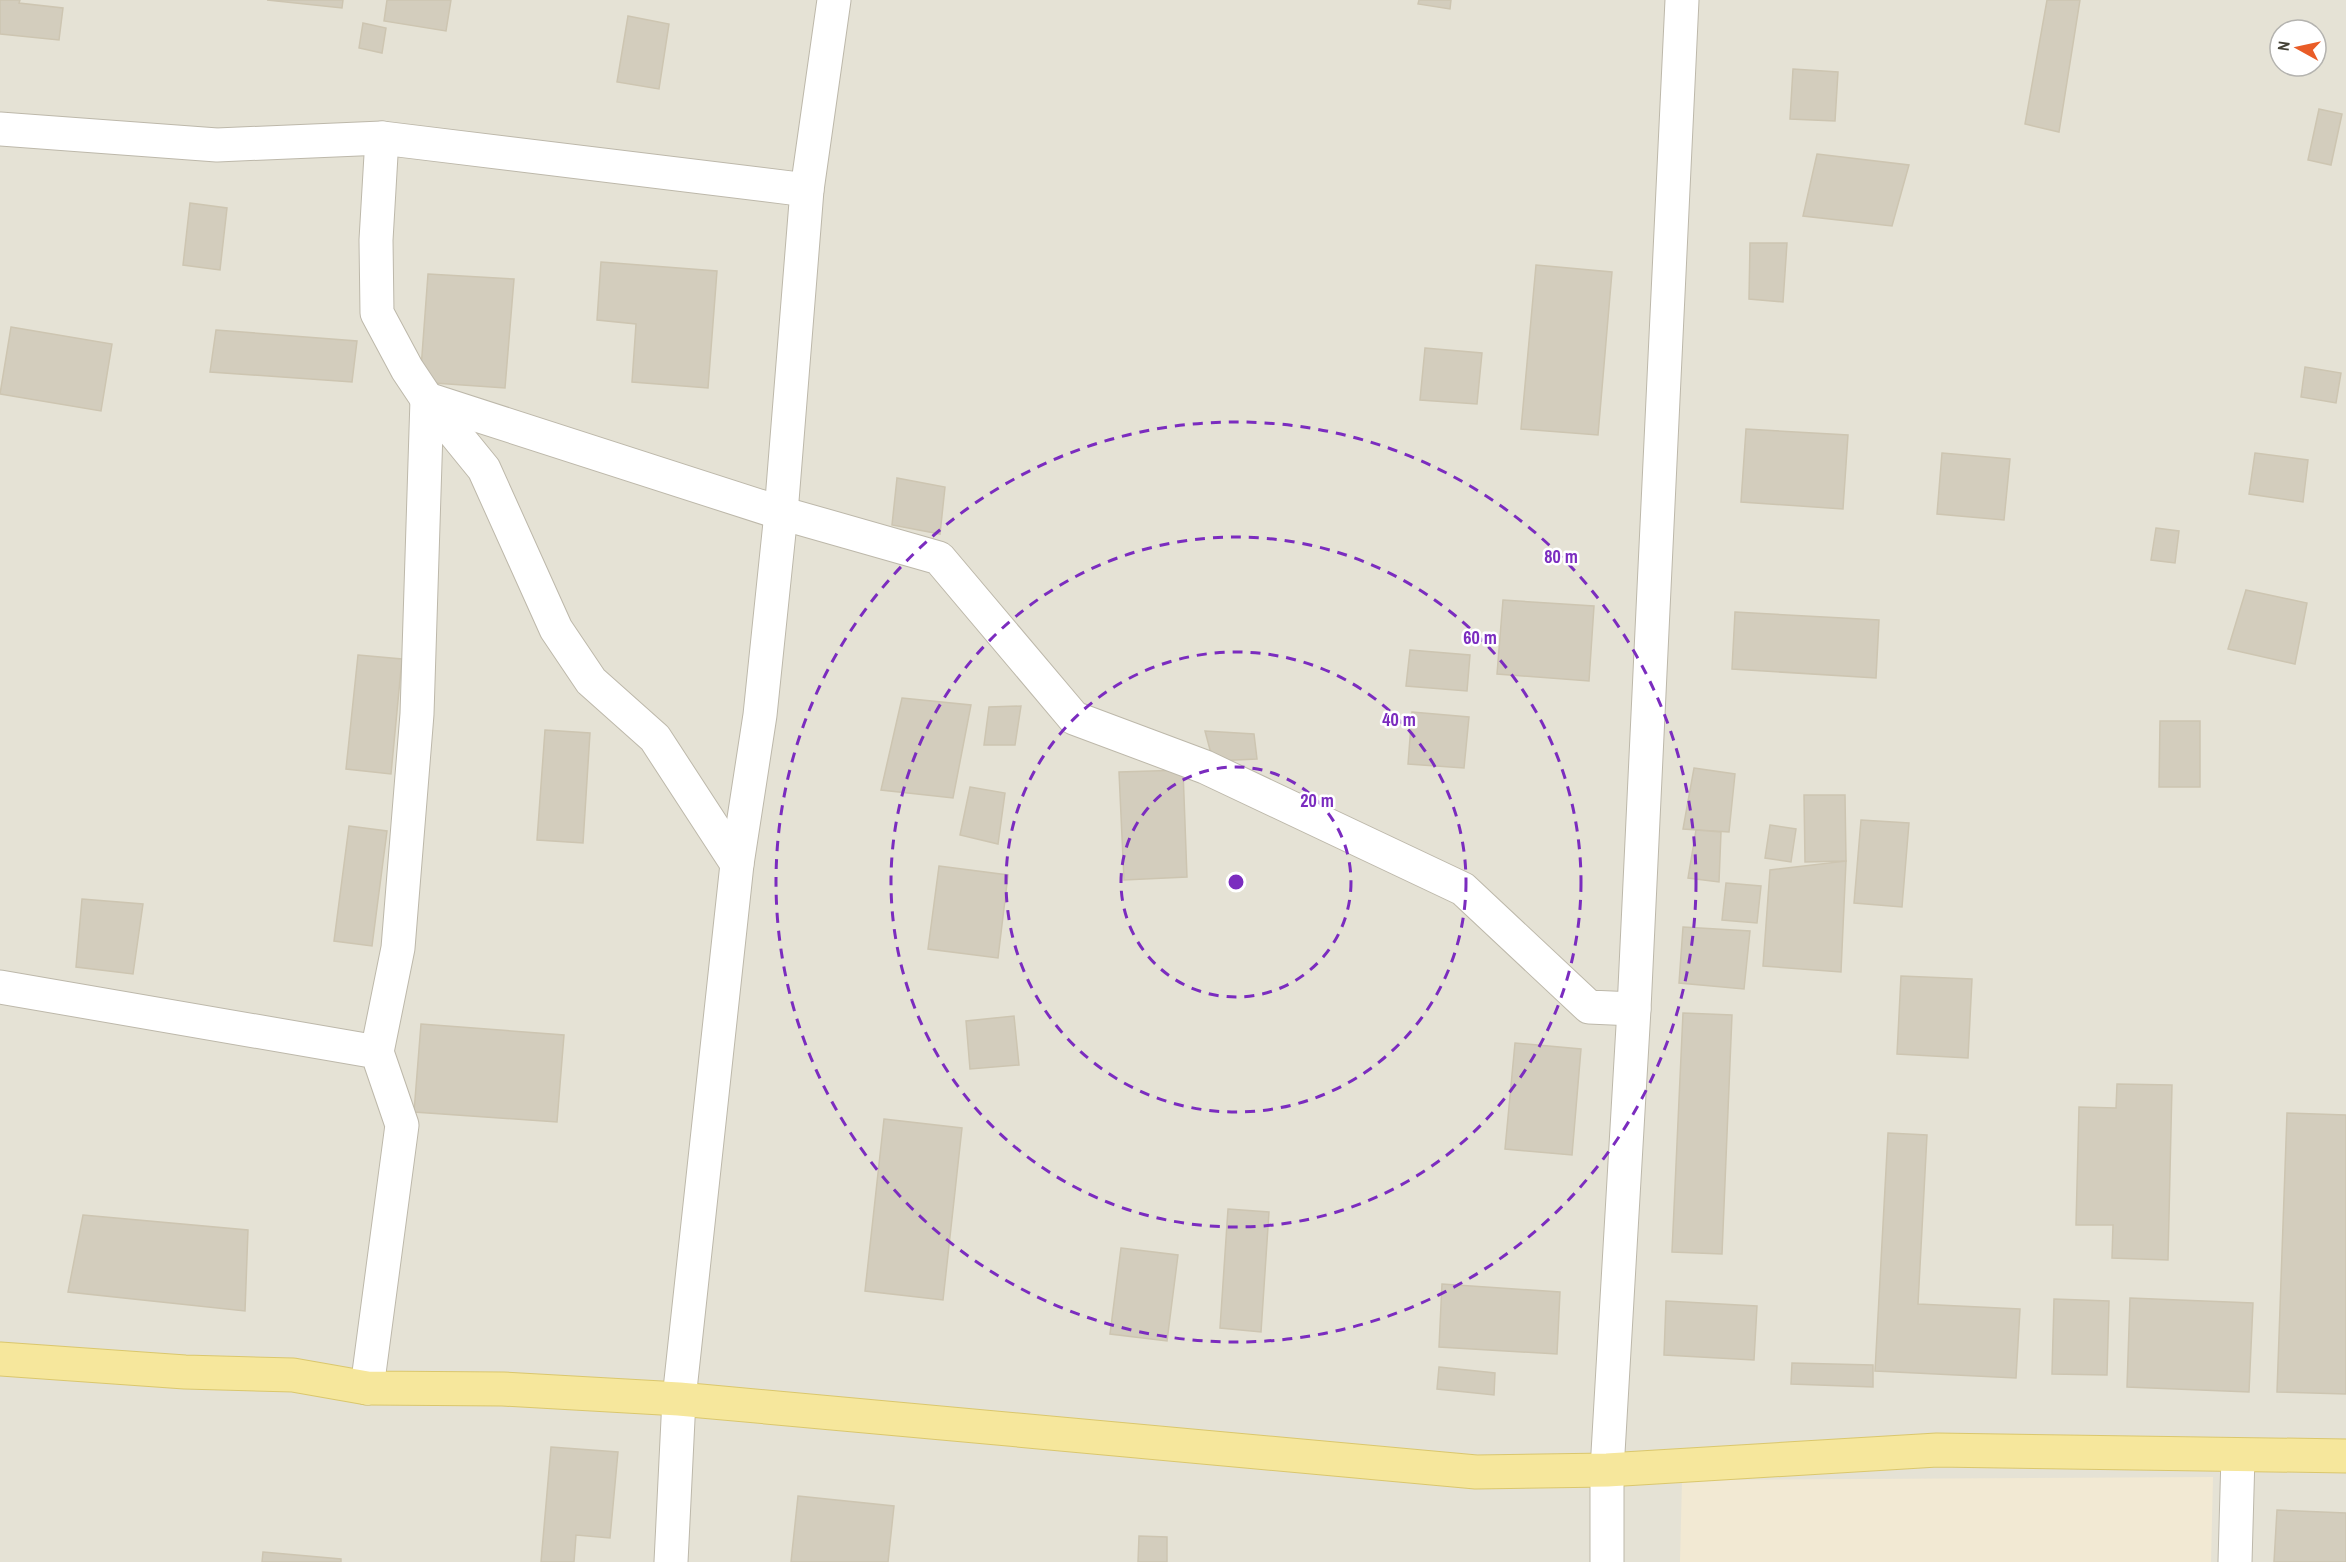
<svg xmlns="http://www.w3.org/2000/svg" width="2346" height="1562" viewBox="0 0 2346 1562" font-family="'Archivo Narrow',sans-serif">
<style>
.residential{fill:#e5e2d5;fill-rule:evenodd}
.commercial{fill:#f2e9d3}
.building{fill:#d3cdbd;stroke:#cdc5b1;stroke-width:1.5}
.lines{fill:none;stroke-linecap:round;stroke-linejoin:round}
.minor-casing{stroke:#bdb8aa;stroke-width:35}
.major-casing{stroke:#dac76d;stroke-width:35}
.minor{stroke:#fff;stroke-width:33}
.major{stroke:#f6e79c;stroke-width:33}
.ring{fill:none;stroke:#7b2cbf;stroke-width:3;stroke-dasharray:10 8}
.centre{fill:#7b2cbf;stroke:#fff;stroke-width:3}
.ring-label{font-size:18px;text-anchor:middle;font-weight:bold;fill:#7b2cbf;stroke:#fff;stroke-width:5;stroke-linejoin:round;paint-order:stroke}
</style>
<rect width="100%" height="100%" fill="#f2f0e7"/>
<path class="residential" d="M0 0H2346V1562H0ZM2280 30H2316V66H2280Z"/>
<path class="commercial" d="M2213 1477 2211 1562H1680L1682 1480Z"/>
<g class="building">
<path d="M0 0H20L19 3 63 8 59 40 0 34Z"/>
<path d="M267 0H343L342 8Z"/>
<path d="M387 0H451L446 31 384 21Z"/>
<path d="M1419 0H1451L1450 9 1418 4Z"/>
<path d="M2047 0H2080L2059 132 2025 124Z"/>
<path d="M628 16 669 24 659 89 617 82Z"/>
<path d="M363 23 386 28 382 53 359 48Z"/>
<path d="M1793 69 1838 72 1835 121 1790 119Z"/>
<path d="M2319 109 2342 114 2331 165 2308 160Z"/>
<path d="M1817 154 1909 165 1892 226 1803 216Z"/>
<path d="M190 203 227 208 220 270 183 265Z"/>
<path d="M1750 243H1787L1783 302 1749 299Z"/>
<path d="M601 262 717 271 708 388 632 382 636 324 597 320Z"/>
<path d="M1536 265 1612 272 1598 435 1521 429Z"/>
<path d="M428 274 514 279 505 388 420 382Z"/>
<path d="M11 327 112 344 101 411 0 394Z"/>
<path d="M216 330 357 341 352 382 210 372Z"/>
<path d="M1425 348 1482 353 1477 404 1420 400Z"/>
<path d="M2305 367 2341 373 2336 403 2301 397Z"/>
<path d="M1746 429 1848 435 1843 509 1741 502Z"/>
<path d="M1942 453 2010 459 2004 520 1937 514Z"/>
<path d="M2255 453 2308 460 2303 502 2249 494Z"/>
<path d="M897 478 945 487 940 534 892 525Z"/>
<path d="M2156 528 2179 531 2175 563 2151 560Z"/>
<path d="M2246 590 2307 603 2295 664 2228 649Z"/>
<path d="M1503 600 1594 606 1589 681 1497 674Z"/>
<path d="M1735 612 1879 620 1876 678 1732 669Z"/>
<path d="M1410 650 1470 655 1467 691 1406 686Z"/>
<path d="M358 655 402 659 391 774 346 769Z"/>
<path d="M902 698 971 705 953 798 881 790Z"/>
<path d="M1021 706 1015 745H984L989 707Z"/>
<path d="M1412 712 1469 717 1464 768 1408 764Z"/>
<path d="M2160 721H2200V787H2159Z"/>
<path d="M545 730 590 733 583 843 537 840Z"/>
<path d="M1205 731 1254 734 1257 759 1213 761Z"/>
<path d="M1694 768 1735 774 1729 832 1683 829Z"/>
<path d="M1183 770 1187 877 1124 880 1119 772Z"/>
<path d="M970 787 1005 793 998 844 960 835Z"/>
<path d="M1804 795H1845L1846 861 1805 862Z"/>
<path d="M1861 820 1909 823 1902 907 1854 903Z"/>
<path d="M1770 825 1796 829 1791 862 1765 858Z"/>
<path d="M349 826 387 831 372 946 334 941Z"/>
<path d="M1696 830 1721 832 1719 882 1688 878Z"/>
<path d="M1846 861 1841 972 1763 966 1770 870Z"/>
<path d="M939 866 1008 875 998 958 928 949Z"/>
<path d="M1726 883 1761 886 1757 923 1722 920Z"/>
<path d="M82 899 143 904 133 974 76 967Z"/>
<path d="M1683 927 1750 931 1744 989 1679 983Z"/>
<path d="M1901 976 1972 979 1968 1058 1897 1054Z"/>
<path d="M1683 1013 1732 1015 1722 1254 1672 1252Z"/>
<path d="M1014 1016 1019 1065 970 1069 966 1021Z"/>
<path d="M421 1024 564 1035 557 1122 414 1112Z"/>
<path d="M1515 1043 1581 1049 1572 1155 1505 1149Z"/>
<path d="M2117 1084 2172 1085 2168 1260 2112 1258 2113 1225H2076L2079 1107 2116 1108Z"/>
<path d="M2287 1113 2346 1115V1394L2277 1392Z"/>
<path d="M884 1119 962 1128 943 1300 865 1291Z"/>
<path d="M1888 1133 1927 1135 1918 1304 2020 1309 2016 1378 1875 1371Z"/>
<path d="M1228 1209 1269 1212 1261 1332 1220 1328Z"/>
<path d="M83 1215 248 1230 245 1311 68 1292Z"/>
<path d="M1121 1248 1178 1255 1167 1341 1110 1334Z"/>
<path d="M1442 1284 1560 1292 1557 1354 1439 1347Z"/>
<path d="M2130 1298 2253 1303 2249 1392 2127 1387Z"/>
<path d="M2054 1299 2109 1301 2107 1375 2052 1374Z"/>
<path d="M1666 1301 1757 1306 1754 1360 1664 1355Z"/>
<path d="M1792 1363 1873 1365V1387L1791 1384Z"/>
<path d="M1439 1367 1495 1373 1494 1395 1437 1389Z"/>
<path d="M551 1447 618 1452 610 1538 576 1535 574 1562H541Z"/>
<path d="M798 1496 894 1506 888 1562H791Z"/>
<path d="M2277 1510 2346 1513V1562H2274Z"/>
<path d="M1139 1536 1167 1537V1562H1138Z"/>
<path d="M263 1552 341 1559V1562H262Z"/>
</g>
<g class="lines">
<defs>
<g id="minor">
<path d="M0 129 217 145 382 138 807 190 781 513 760 715 737 864 679 1399 671 1562"/>
<path d="M382 138 376 240 377 313 407 369 427 399 484 469 556 629 591 681 655 738 737 864"/>
<path d="M807 190 834 0"/>
<path d="M0 987 377 1052 402 1125 367 1388"/>
<path d="M377 1052 398 948 417 714 427 399 781 513 939 558 1074 718 1205 767 1463 889 1589 1007 1634 1009"/>
<path d="M1607 1562V1470L1634 1009 1682 0"/>
<path d="M2235 1562 2238 1456"/>
</g>
<path id="major" d="M0 1359 185 1372 293 1375 367 1388 503 1389 679 1399 1476 1472 1607 1470 1937 1450 2346 1456"/>
</defs>
<use href="#minor" class="minor-casing"/>
<use href="#major" class="major-casing"/>
<use href="#minor" class="minor"/>
<use href="#major" class="major"/>
</g>
<g class="ring">
<circle cx="1236" cy="882" r="115"/>
<circle cx="1236" cy="882" r="230"/>
<circle cx="1236" cy="882" r="345"/>
<circle cx="1236" cy="882" r="460"/>
</g>
<circle cx="1236" cy="882" r="9" class="centre"/>
<g class="ring-label">
<text x="1561" y="563">80 m</text>
<text x="1480" y="644">60 m</text>
<text x="1399" y="726">40 m</text>
<text x="1317" y="807">20 m</text>
</g>
<g transform="translate(2298 48) rotate(278)"><circle r="28" fill="#ffffff" stroke="#b4b3af" stroke-width="1.5"/>
<path d="M0-4.5L10 22L0 15L-10 22Z" fill="#e95c27"/>
<text y="-9" font-size="16" font-weight="bold" text-anchor="middle" fill="#444136">N</text>
</g>
</svg>
